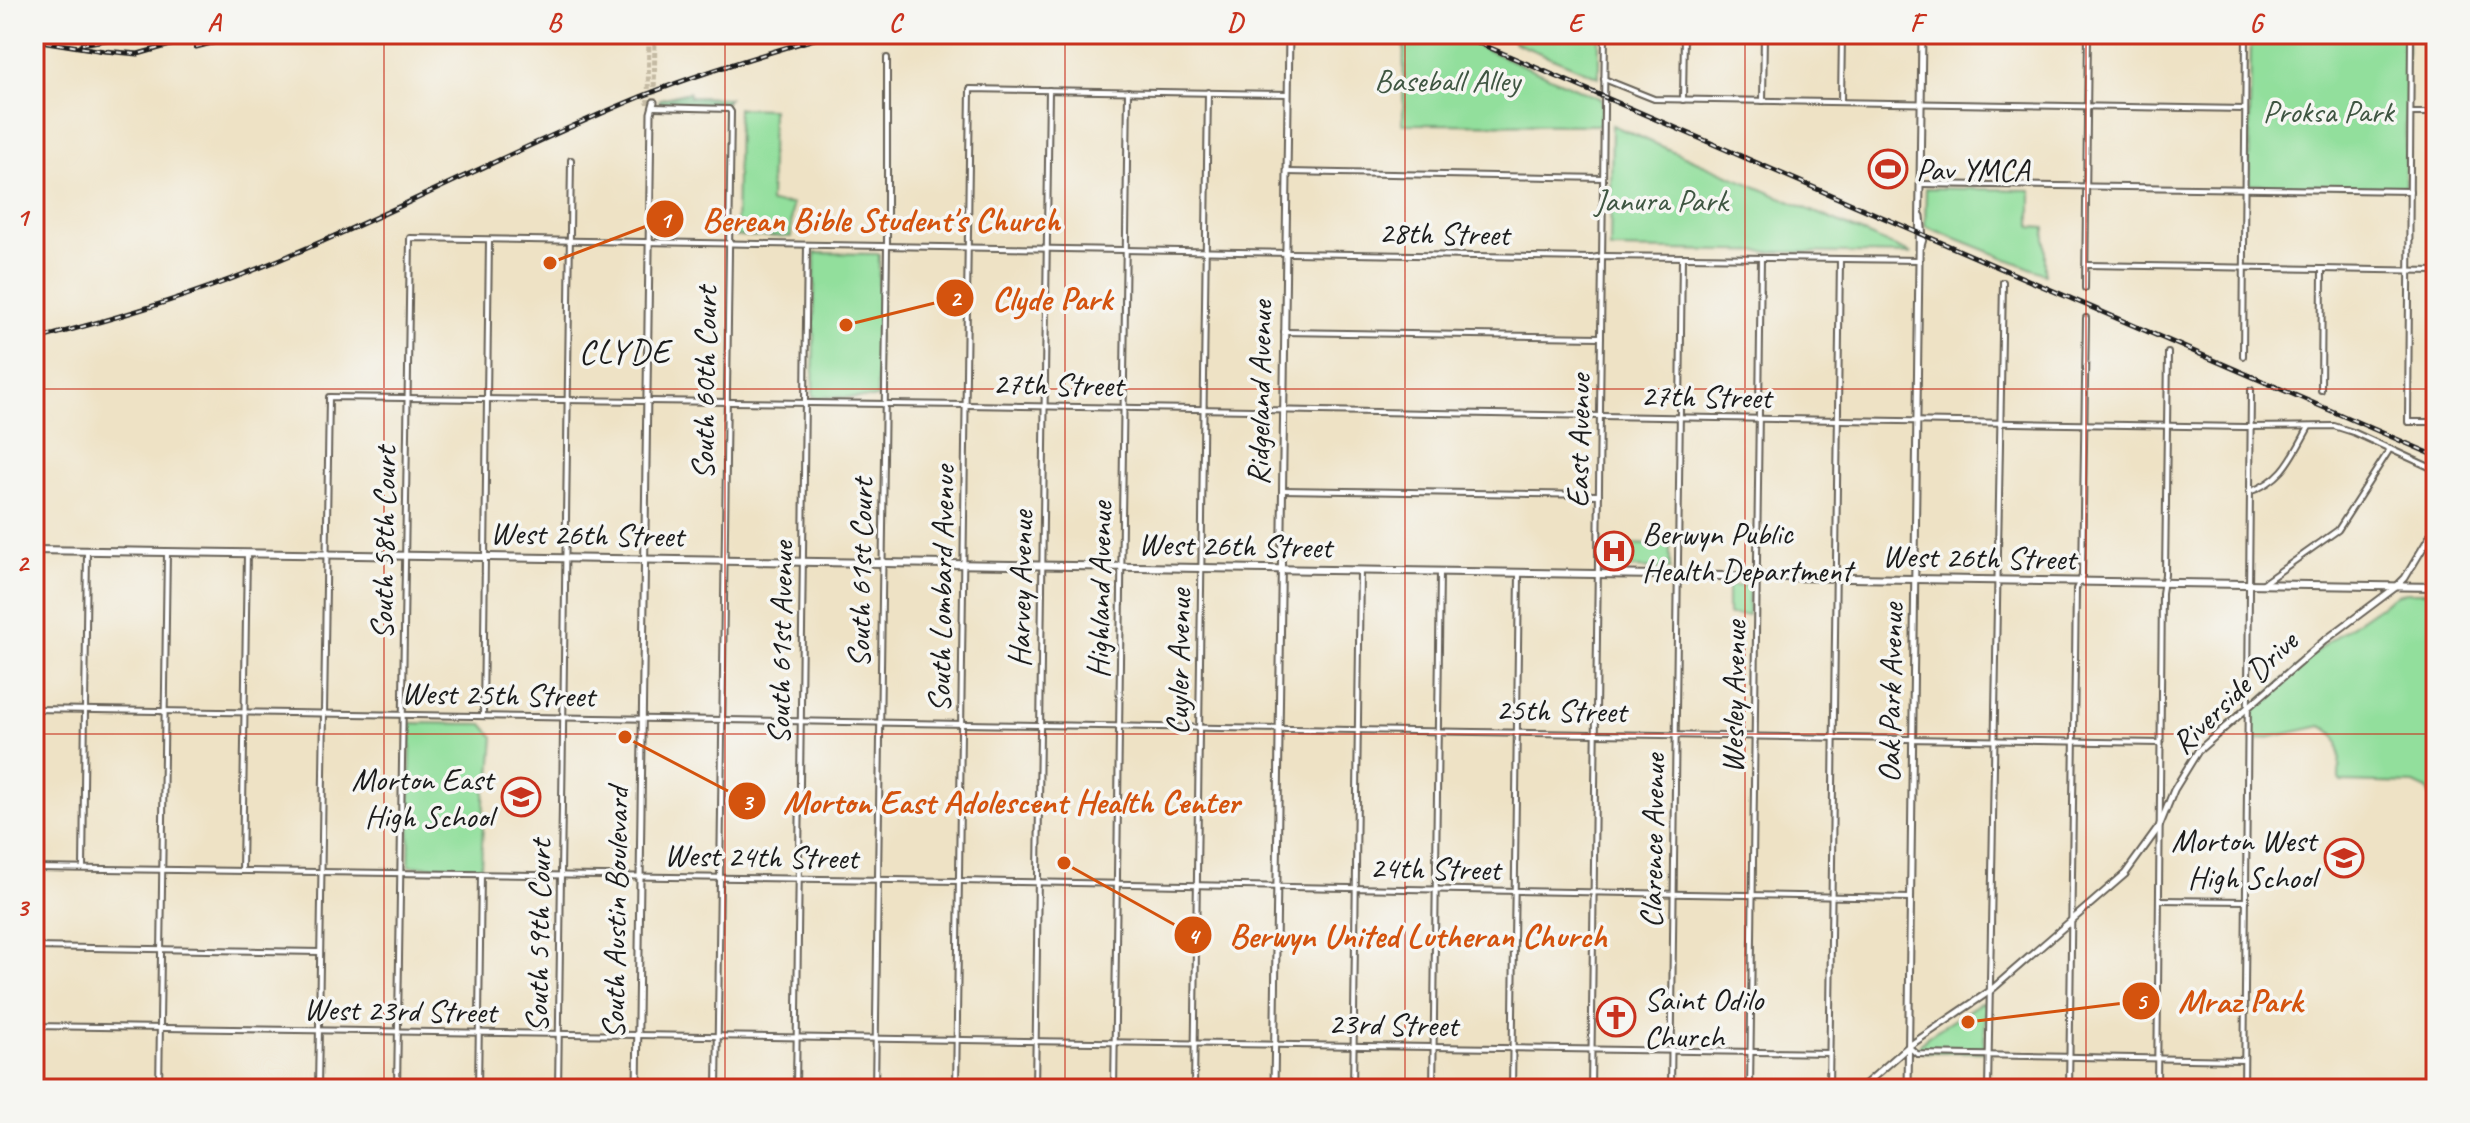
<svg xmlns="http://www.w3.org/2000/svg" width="2470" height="1123" viewBox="0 0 2470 1123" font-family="Caveat,sans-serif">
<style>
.green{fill:#92df9c;stroke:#577e5c;stroke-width:2}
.forest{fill:#75be84;stroke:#486d50;stroke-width:2}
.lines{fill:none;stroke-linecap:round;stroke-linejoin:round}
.tertiary-tunnel{stroke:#c4baa3;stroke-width:5;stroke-dasharray:5 2.5;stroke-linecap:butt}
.minor-casing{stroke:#666157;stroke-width:8}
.tertiary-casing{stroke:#666157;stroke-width:9}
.secondary-casing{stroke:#666157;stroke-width:10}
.minor{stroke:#fff;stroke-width:4}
.tertiary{stroke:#fff;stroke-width:5}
.secondary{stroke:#fff;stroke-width:6}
.rail-casing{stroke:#1c1c1c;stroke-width:5}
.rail{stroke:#f6f6f2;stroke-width:2;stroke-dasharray:6;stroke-linecap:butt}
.grid{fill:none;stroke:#c8321e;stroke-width:2;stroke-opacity:0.55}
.labels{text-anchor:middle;stroke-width:7;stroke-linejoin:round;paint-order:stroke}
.park-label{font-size:32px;fill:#3f5642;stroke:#f6f6f2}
.poi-label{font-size:32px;fill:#1c1c1c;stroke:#f6f6f2;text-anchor:start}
.street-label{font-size:32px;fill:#1c1c1c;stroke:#f6f6f2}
.neighbourhood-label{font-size:34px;letter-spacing:2px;fill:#1c1c1c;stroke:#f6f6f2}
.leader{fill:none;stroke:#d4530e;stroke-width:3}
.callout-dot{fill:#d4530e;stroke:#f6f6f2;stroke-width:3}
.mark-label{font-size:24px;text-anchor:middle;font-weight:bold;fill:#fff}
.callout-label{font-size:34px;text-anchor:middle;font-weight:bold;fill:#d4530e;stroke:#f6f6f2;stroke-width:7;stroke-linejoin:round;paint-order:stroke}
.neatline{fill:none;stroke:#c8321e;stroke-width:3}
.grid-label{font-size:26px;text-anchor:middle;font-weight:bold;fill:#c8321e}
</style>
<rect width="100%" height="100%" fill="#f6f6f2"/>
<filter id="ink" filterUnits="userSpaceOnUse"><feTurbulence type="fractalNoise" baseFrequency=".0125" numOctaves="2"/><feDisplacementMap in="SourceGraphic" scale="16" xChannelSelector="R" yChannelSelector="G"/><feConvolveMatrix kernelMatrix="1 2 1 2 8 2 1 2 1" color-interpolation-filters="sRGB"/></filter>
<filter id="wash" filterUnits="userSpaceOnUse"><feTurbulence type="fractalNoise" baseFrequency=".006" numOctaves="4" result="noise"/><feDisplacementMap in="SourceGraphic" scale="32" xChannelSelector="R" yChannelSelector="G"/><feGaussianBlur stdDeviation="1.8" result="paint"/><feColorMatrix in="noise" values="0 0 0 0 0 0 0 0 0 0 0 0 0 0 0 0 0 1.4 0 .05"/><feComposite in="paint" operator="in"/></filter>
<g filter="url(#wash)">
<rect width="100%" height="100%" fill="#eee2c5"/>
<g class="green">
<path d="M1404 34H1450L1601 99V125L1403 124Z"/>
<path d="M1512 34H1599V77L1513 42Z"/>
<path d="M2251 34H2407L2405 187 2249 185Z"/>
<path d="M738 108 772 109 770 203 792 204 791 237 736 236Z"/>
<path d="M1612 125 1912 254 1610 249Z"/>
<path d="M1926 188 2031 190V227L2045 228V274L1925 226Z"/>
<path d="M815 253 879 254 877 398 813 397Z"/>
<path d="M1622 544 1670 545V569L1621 568Z"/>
<path d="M1728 586H1749L1748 615H1728Z"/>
<path d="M2406 592H2436V958H2429L2431 799 2427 790 2414 784 2341 782 2339 779C2339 758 2345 734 2321 726L2253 741 2254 706 2325 644 2396 595Z"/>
<path d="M411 723 483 724 494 737 491 775 485 782 481 867 409 866Z"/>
<path d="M1980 1003H1984L1986 1006 1984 1052H1925L1916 1049 1928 1036Z"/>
</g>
<path class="forest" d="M689 92 690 97 729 98 723 105 659 103 660 99Z"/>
</g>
<g filter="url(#ink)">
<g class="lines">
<g class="tertiary-tunnel">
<path d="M654 102 655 34"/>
<path d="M648 104 649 34"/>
</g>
<defs>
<g id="minor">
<path d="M2411 34 2408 422H2436"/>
<path d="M1604 79 1654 99 2245 109"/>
<path d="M1683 100 1684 34"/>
<path d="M1763 101 1764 34"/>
<path d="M1841 102 1842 34"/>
<path d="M654 107 729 109 731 112 717 1089"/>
<path d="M2411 113H2436"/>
<path d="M1287 172 1603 178"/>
<path d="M1920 184 2410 191"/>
<path d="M2086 265 2436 271"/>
<path d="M2085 288 2088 34"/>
<path d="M1284 332 1601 337"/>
<path d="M2243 356 2246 34"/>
<path d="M2321 390 2322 269"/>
<path d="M1282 490 1599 495"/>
<path d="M2249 492C2284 480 2292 457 2309 427"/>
<path d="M2262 584 2338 530 2390 449"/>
<path d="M34 709 2160 743"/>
<path d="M483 716 489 240"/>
<path d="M34 868 959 881 1911 898"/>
<path d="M83 868 87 551"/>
<path d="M242 871 247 553"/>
<path d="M2159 900 2246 901"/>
<path d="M34 947 320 952"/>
<path d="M34 1026 1830 1053"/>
<path d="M1909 1047 1917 1054 2244 1060"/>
<path d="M159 1089 167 552"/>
<path d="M318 1089 329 397 966 405 2244 427 2334 426 2353 432 2436 470"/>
<path d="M397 1089 410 238 1592 258 1603 256 1919 260"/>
<path d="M478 1089 481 874"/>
<path d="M558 1089 571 160"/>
<path d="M796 1089 807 245"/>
<path d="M875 1089 887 247V58"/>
<path d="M956 1089 970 89 1288 94"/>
<path d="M1035 1089 1049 90"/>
<path d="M1114 1089 1128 91"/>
<path d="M1194 1089 1208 92"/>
<path d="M1353 1089 1360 571"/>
<path d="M1433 1089 1440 573"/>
<path d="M1512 1089 1519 574"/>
<path d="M1591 1089 1605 34"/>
<path d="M1671 1089 1682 257"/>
<path d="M1750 1089 1761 258"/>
<path d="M1829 1089 1840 259"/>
<path d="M1988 1089 2003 282"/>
<path d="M2069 1089 2076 589 2082 576 2086 318"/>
<path d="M2157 1089 2162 593 2165 574 2168 353"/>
<path d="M2244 1089 2251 390"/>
</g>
<g id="tertiary">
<path d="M1921 246 1923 239 1921 216"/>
<path d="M637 1089 651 113 654 102"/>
<path d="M1274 1089 1289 34"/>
<path d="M1860 1089 1909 1046 1990 991 2125 874 2159 827 2174 790 2198 751 2324 641 2396 587 2405 578 2436 526"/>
<path d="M1908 1089 1922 34"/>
</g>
<path id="secondary" d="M34 550 2436 587"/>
</defs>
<use href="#minor" class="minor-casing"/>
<use href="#tertiary" class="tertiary-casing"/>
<use href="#secondary" class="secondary-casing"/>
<use href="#minor" class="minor"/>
<use href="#tertiary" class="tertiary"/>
<use href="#secondary" class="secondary"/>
<defs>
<g id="rail">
<path d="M1458 34 2436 456"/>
<path d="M34 40 104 51 138 54 210 34"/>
<path d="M82 44 133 35"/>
<path d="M196 47 247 34"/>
<path d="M34 340C100 322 166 304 231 279 370 226 502 154 640 97 702 72 766 54 830 34"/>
</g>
</defs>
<use href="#rail" class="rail-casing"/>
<use href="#rail" class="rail"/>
</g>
</g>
<path class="grid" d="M384 34V1089M725 34V1089M1065 34V1089M1405 34V1089M1745 34V1089M2086 34V1089M34 389H2436M34 734H2436"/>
<defs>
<symbol id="stadium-ring" viewBox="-11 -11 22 22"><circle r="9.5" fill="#f6f6f2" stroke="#c8321e" stroke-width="1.5"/><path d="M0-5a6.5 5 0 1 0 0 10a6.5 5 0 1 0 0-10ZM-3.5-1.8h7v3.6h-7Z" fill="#c8321e"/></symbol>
<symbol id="hospital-ring" viewBox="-11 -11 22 22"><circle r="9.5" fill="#f6f6f2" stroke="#c8321e" stroke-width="1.5"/><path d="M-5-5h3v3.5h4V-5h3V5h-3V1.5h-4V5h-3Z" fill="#c8321e"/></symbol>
<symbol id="school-ring" viewBox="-11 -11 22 22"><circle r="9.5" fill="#f6f6f2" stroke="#c8321e" stroke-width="1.5"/><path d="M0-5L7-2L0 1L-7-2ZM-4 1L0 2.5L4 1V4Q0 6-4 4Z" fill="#c8321e"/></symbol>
<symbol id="church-ring" viewBox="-11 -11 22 22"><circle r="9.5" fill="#f6f6f2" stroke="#c8321e" stroke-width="1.5"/><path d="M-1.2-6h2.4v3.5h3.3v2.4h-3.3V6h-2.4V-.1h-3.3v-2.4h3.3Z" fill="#c8321e"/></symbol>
</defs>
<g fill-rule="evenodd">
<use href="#stadium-ring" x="1866" y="147" width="44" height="44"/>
<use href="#hospital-ring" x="1592" y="529" width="44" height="44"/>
<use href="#school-ring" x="499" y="775" width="44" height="44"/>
<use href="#school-ring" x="2322" y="836" width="44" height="44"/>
<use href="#church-ring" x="1594" y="995" width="44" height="44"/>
</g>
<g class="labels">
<g class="park-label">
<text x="1447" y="91">Baseball Alley</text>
<text x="2328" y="122">Proksa Park</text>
<text x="1661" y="211">Janura Park</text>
</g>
<g class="poi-label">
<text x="1916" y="180">Pav YMCA</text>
<text x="1642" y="544">Berwyn Public<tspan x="1642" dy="37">Health Department</tspan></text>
<text x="493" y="790" text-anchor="end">Morton East<tspan x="493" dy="37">High School</tspan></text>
<text x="2316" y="851" text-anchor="end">Morton West<tspan x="2316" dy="37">High School</tspan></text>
<text x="1644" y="1010">Saint Odilo<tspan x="1644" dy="37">Church</tspan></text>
</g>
<g class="street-label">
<text transform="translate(1444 233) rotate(1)" y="11">28th Street</text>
<text transform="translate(704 383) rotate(-89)" y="11">South 60th Court</text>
<text transform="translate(1058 384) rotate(1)" y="11">27th Street</text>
<text transform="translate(1259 393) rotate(-89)" y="11">Ridgeland Avenue</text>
<text transform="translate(1706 396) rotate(1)" y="11">27th Street</text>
<text transform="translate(1578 441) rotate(-89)" y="11">East Avenue</text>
<text transform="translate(587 534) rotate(1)" y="11">West 26th Street</text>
<text transform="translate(383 543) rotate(-89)" y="11">South 58th Court</text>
<text transform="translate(1235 545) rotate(1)" y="11">West 26th Street</text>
<text transform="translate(1979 557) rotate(1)" y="11">West 26th Street</text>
<text transform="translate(860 573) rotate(-89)" y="11">South 61st Court</text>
<text transform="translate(941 589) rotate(-89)" y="11">South Lombard Avenue</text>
<text transform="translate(1020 589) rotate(-89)" y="11">Harvey Avenue</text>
<text transform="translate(1099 590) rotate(-89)" y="11">Highland Avenue</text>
<text transform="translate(780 643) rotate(-89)" y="11">South 61st Avenue</text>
<text transform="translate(1178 662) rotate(-89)" y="11">Cuyler Avenue</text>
<text transform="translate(2234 692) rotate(-44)" y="11">Riverside Drive</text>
<text transform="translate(1890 693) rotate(-89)" y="11">Oak Park Avenue</text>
<text transform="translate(498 694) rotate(1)" y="11">West 25th Street</text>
<text transform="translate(1733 697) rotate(-89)" y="11">Wesley Avenue</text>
<text transform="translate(1561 710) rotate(1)" y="11">25th Street</text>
<text transform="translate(1652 841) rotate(-89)" y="11">Clarence Avenue</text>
<text transform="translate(761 856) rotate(1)" y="11">West 24th Street</text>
<text transform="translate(1435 868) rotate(1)" y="11">24th Street</text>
<text transform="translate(615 913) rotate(-89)" y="11">South Austin Boulevard</text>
<text transform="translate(538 936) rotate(-89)" y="11">South 59th Court</text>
<text transform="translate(400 1010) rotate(1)" y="11">West 23rd Street</text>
<text transform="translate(1393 1024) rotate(1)" y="11">23rd Street</text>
</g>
<g class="neighbourhood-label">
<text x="625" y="363">CLYDE</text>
</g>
</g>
<path class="leader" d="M550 263L665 219M846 325L955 298M625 737L747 801M1064 863L1193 935M1968 1022L2141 1001"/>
<g class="callout-dot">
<circle cx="550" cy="263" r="8"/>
<circle cx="846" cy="325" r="8"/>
<circle cx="625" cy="737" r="8"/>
<circle cx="1064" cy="863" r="8"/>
<circle cx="1968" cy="1022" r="8"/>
<circle cx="665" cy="219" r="20"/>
<circle cx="955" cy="298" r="20"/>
<circle cx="747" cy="801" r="20"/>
<circle cx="1193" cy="935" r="20"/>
<circle cx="2141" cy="1001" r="20"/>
</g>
<g class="mark-label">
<text x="665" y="228">1</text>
<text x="955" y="306">2</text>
<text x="747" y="810">3</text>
<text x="1193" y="944">4</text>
<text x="2141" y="1009">5</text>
</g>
<g class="callout-label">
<text x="881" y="231">Berean Bible Student's Church</text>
<text x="1052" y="310">Clyde Park</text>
<text x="1011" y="813">Morton East Adolescent Health Center</text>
<text x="1418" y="947">Berwyn United Lutheran Church</text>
<text x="2240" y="1012">Mraz Park</text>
</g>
<rect width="2470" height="1123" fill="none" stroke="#f6f6f2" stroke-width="88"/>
<rect x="44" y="44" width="2382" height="1035" class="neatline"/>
<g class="grid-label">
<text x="214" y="31">A</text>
<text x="554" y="31">B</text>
<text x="895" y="31">C</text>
<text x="1235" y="31">D</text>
<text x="1575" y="31">E</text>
<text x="1916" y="31">F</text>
<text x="2256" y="31">G</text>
<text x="22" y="226">1</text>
<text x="22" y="571">2</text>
<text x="22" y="916">3</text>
</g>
</svg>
